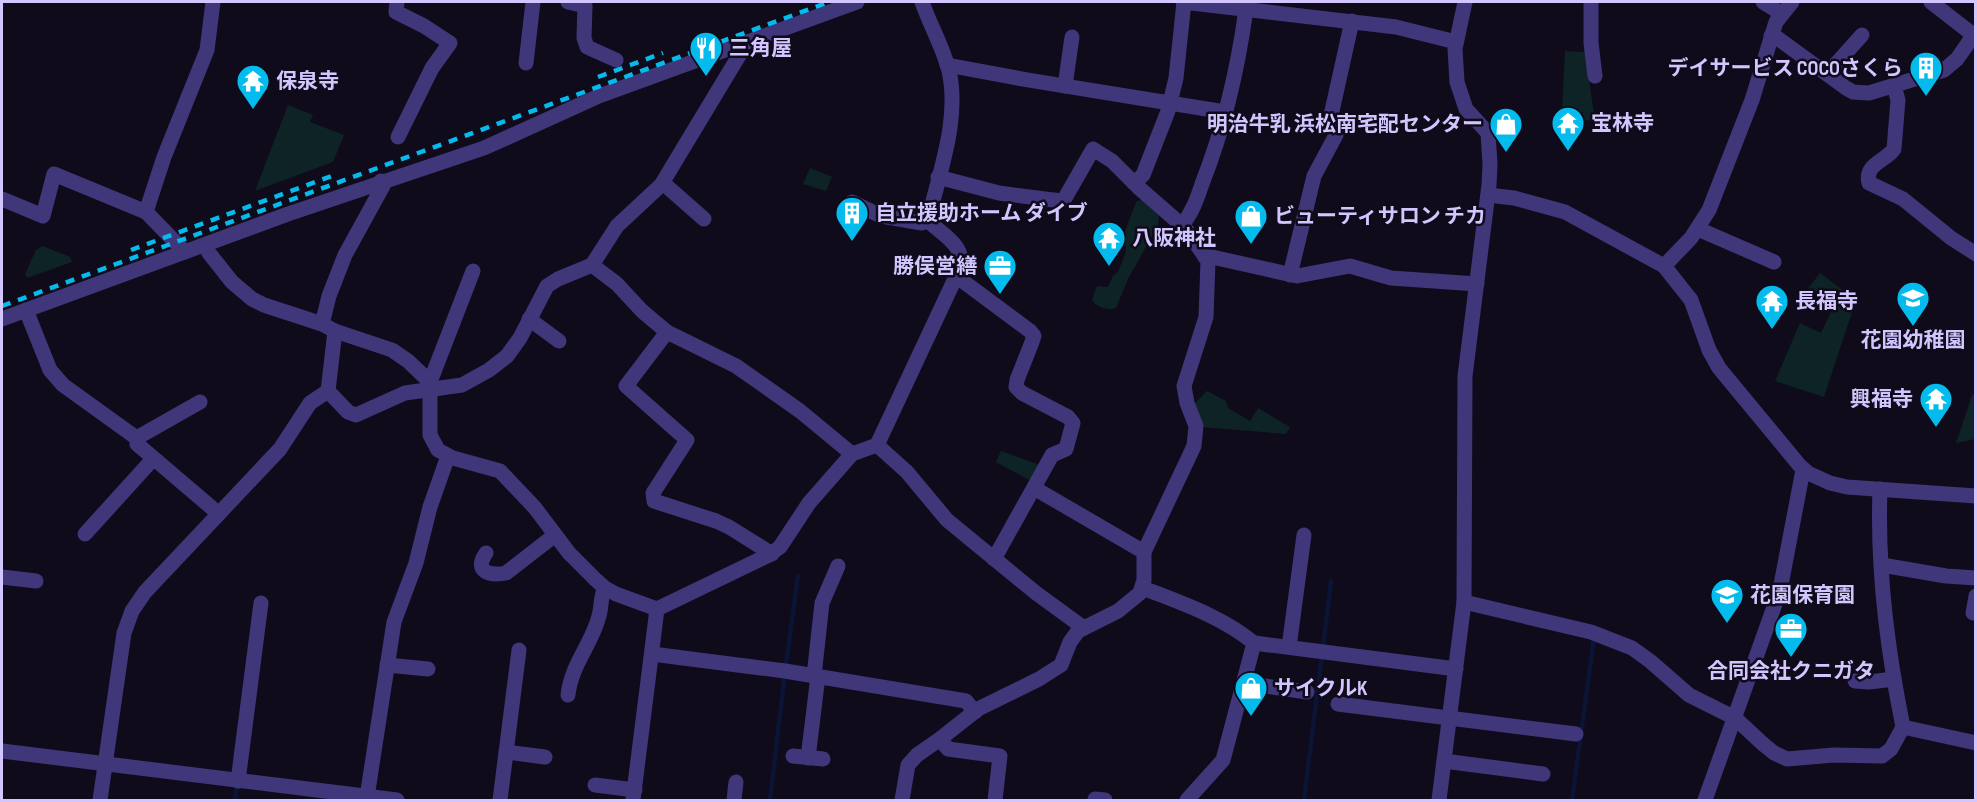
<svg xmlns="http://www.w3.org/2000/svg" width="1977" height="802" viewBox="0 0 1977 802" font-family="'Sofia Sans Condensed','Noto Sans JP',sans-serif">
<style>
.green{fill:#0e2325}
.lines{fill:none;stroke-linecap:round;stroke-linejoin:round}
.stream{stroke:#091437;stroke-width:4.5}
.street{stroke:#40367a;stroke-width:15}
.rail{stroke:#03bced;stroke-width:4.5;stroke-dasharray:9 8;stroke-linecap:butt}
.labels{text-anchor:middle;stroke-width:5;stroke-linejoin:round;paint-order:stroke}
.poi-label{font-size:21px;font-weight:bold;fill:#d3c6fe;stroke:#100b1b;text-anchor:start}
</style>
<rect width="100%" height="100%" fill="#100b1b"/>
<g class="green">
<path d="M1565 51 1585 52 1595 121 1583 120V112L1562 111Z"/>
<path d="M288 105 313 115 310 122 344 135 333 162 255 191Z"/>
<path d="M810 168 832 177 826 191 803 184Z"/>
<path d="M1142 200 1159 215 1158 225 1128 279 1116 308C1108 311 1096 307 1092 300L1097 286 1108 287 1113 276 1118 272 1126 252 1124 234 1135 205 1137 201Z"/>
<path d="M43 246 70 257 72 262 27 278 25 274 36 250Z"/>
<path d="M1820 273 1856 300 1824 397 1775 381 1800 323 1821 333 1833 308 1806 291Z"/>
<path d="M1207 391 1226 401 1228 408 1250 421 1258 408 1290 427 1286 434 1201 427 1193 405Z"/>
<path d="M1975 394V439L1956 443 1972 395Z"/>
<path d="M1001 451 1040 465 1031 481 996 462Z"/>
</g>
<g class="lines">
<g class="stream">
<path d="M1323 648 1331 581"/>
<path d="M786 664 798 576"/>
<path d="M235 800 237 785"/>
<path d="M770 800 784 680"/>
<path d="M1304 800 1322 655"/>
<path d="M1572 800 1594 638"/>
</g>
<g class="street">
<path d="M397 2 396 12 424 26 450 43 432 68 398 137"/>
<path d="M568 2 585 6 584 38 587 47 616 60"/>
<path d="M1183 2 1396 27 1456 42"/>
<path d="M1591 2V43L1595 76"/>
<path d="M1763 2 1781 13"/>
<path d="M1931 2 1976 37"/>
<path d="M1771 36 1776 37 1846 88 1853 92 1869 93 1944 70 1957 59 1973 36"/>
<path d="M526 63 533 2"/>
<path d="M947 65 1028 80 1225 112"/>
<path d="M1827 74 1862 35"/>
<path d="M1065 86 1072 37"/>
<path d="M1894 86 1898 100 1894 149C1886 161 1864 164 1869 183L1903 199 1951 238 1976 254"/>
<path d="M663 183 704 219"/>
<path d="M1134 183 1143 175 1168 111 1176 78 1184 2"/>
<path d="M1488 195 1514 198 1565 212 1664 266 1691 300 1709 350 1719 368 1800 466 1808 473 1830 483 1847 487 1976 496"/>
<path d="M2 199 43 216 54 174 146 212 185 252"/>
<path d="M852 202 881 216 922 223 928 221"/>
<path d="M146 212 164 157 207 50 213 2"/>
<path d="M1182 225C1192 213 1197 199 1202 184 1224 128 1238 68 1246 9"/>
<path d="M1698 229 1774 262"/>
<path d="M205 245 209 253 232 282 252 299 264 305 322 324 335 331 392 350 408 361 430 382V435L438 450 453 458 500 471 535 508 569 553 596 580 605 588 616 594 657 609"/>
<path d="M1205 257H1212L1297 276 1350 266 1391 278 1477 284"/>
<path d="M592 265 617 284 642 311 667 332 736 366 800 411 852 454"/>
<path d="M1664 266 1691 238 1709 210 1752 100 1776 22 1792 2"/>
<path d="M1290 275 1314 176 1336 135 1330 120 1352 21"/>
<path d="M956 278 964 282 1030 331 1034 336 1032 342 1017 380 1016 387 1022 393 1068 417 1073 423 1066 449 1052 455 994 559"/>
<path d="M26 310 50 370 63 385 138 439"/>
<path d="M2 319 288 214 484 148 599 96 857 2"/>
<path d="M529 319 559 341"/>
<path d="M322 324 329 296 345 255 383 186 381 181"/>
<path d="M667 332 626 386 687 440 653 493 654 501 716 521 729 527 772 554"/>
<path d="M430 382 473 271"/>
<path d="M328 391 348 412 356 415 405 393 462 385 489 370 507 356 520 338 547 286 558 279 592 265 617 226 661 185 740 54 737 46"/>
<path d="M200 402 140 436 137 444 219 514"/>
<path d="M877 445 907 472 947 520 1036 593 1084 628"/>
<path d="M1034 488 1144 552"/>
<path d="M1880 489C1877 569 1887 649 1903 727L1976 743"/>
<path d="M85 534 153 459"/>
<path d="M486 553C473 572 490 576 506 573L555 535"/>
<path d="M1882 565 1946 576 1976 578"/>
<path d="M2 577 36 581"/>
<path d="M1143 588C1181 603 1221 616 1254 643L1223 760 1187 800"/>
<path d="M1464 602 1591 632 1632 648 1650 661 1689 695 1735 718 1763 744 1774 753 1787 759 1834 755 1882 756 1891 749 1903 727"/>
<path d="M1973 613 1976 596"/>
<path d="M1254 643 1456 669"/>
<path d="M1289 647 1304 535"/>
<path d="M652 654 785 671 966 701 975 712"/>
<path d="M387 665 428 669"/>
<path d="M814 676 822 603 838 566"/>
<path d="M1855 681 1869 682 1894 679"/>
<path d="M1244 683 1307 692"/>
<path d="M568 695C571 665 592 644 599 616 602 606 600 597 605 588"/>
<path d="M1338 704 1576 734"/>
<path d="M940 739 948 749 1000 756 995 800"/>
<path d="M2 751 397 800"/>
<path d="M506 752 545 757"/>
<path d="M793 756 823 759"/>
<path d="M808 758 818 676"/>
<path d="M1444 761 1543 774"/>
<path d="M238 781 261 603"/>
<path d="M595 785 635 790"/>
<path d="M367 797 394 622 416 563 430 507 448 456"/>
<path d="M1095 799 1105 800"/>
<path d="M100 800 124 633 132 611 145 592 280 449 310 403 328 391 335 331"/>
<path d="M500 800 519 650"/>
<path d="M633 800 657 609 769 555 780 547 809 503 852 454 877 445 960 268C966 246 942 234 928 221 939 173 960 120 949 71 943 47 930 25 922 2"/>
<path d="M734 800 736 782"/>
<path d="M902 800 908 765 917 755 940 739 978 709 1039 679 1061 665 1070 642 1078 631 1118 611 1140 593 1144 580V552L1194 446 1196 426 1187 403 1184 386 1206 317 1208 261 1185 228 1138 187 1112 161 1093 149 1065 198 1061 201 999 193 938 177"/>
<path d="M1439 800 1464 602 1465 376 1489 185 1490 164 1488 133 1466 109 1457 82 1455 49 1465 2"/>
<path d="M1705 800 1780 590 1802 475 1805 471"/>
</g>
<g class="rail">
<path d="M598 77 663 53"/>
<path d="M131 250 337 174"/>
<path d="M2 306 829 2"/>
</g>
</g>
<defs>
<symbol id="restaurant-pin" viewBox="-11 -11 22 30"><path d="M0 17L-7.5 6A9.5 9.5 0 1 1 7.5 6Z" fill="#03bced" stroke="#100b1b"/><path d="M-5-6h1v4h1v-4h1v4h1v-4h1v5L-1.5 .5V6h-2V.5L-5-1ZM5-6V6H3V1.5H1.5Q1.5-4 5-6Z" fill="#fff"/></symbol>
<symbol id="building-pin" viewBox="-11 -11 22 30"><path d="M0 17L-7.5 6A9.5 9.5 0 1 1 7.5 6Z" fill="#03bced" stroke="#100b1b"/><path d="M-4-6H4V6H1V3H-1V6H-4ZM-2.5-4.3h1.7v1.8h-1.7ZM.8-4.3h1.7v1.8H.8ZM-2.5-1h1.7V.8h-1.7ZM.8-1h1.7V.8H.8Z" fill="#fff"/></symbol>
<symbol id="temple-pin" viewBox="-11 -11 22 30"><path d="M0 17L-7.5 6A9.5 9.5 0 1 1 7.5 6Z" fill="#03bced" stroke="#100b1b"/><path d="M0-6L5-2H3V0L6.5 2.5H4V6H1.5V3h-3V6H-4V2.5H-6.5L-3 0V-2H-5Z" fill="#fff"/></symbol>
<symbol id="shop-pin" viewBox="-11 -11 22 30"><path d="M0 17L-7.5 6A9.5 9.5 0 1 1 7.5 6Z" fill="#03bced" stroke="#100b1b"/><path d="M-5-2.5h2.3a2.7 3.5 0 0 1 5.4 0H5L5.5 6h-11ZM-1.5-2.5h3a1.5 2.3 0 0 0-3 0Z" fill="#fff"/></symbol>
<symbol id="office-pin" viewBox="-11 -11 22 30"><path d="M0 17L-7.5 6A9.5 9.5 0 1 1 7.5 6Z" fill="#03bced" stroke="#100b1b"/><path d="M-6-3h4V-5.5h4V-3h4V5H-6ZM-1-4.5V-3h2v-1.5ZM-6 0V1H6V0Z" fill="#fff"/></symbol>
<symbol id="school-pin" viewBox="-11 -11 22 30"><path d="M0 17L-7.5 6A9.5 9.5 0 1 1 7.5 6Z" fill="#03bced" stroke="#100b1b"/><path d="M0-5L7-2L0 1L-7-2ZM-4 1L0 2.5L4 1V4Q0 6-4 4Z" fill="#fff"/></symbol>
</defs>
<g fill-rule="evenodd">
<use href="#restaurant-pin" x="687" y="29" width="38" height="52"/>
<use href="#building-pin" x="1907" y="49" width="38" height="52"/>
<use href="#temple-pin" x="234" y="62" width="38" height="52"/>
<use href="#temple-pin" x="1549" y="104" width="38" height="52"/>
<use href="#shop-pin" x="1487" y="105" width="38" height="52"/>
<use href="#building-pin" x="833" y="194" width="38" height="52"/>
<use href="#shop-pin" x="1232" y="197" width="38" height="52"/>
<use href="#temple-pin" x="1090" y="219" width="38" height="52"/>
<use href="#office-pin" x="981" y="247" width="38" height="52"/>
<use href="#school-pin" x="1894" y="279" width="38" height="52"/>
<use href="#temple-pin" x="1753" y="282" width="38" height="52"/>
<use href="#temple-pin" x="1917" y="380" width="38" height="52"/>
<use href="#school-pin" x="1708" y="576" width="38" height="52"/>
<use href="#office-pin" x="1772" y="610" width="38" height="52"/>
<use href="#shop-pin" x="1232" y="669" width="38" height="52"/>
</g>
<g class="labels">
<g class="poi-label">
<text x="729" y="55">三角屋</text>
<text x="1903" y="75" text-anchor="end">デイサービス COCOさくら</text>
<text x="276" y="88">保泉寺</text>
<text x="1591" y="130">宝林寺</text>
<text x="1483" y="131" text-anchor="end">明治牛乳 浜松南宅配センター</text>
<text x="875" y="220">自立援助ホーム ダイブ</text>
<text x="1274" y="223">ビューティサロン チカ</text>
<text x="1132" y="245">八阪神社</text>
<text x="977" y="273" text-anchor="end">勝俣営繕</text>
<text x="1795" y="308">長福寺</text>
<text x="1913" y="347" text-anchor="middle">花園幼稚園</text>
<text x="1913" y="406" text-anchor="end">興福寺</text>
<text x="1750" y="602">花園保育園</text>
<text x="1791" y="678" text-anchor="middle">合同会社クニガタ</text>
<text x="1274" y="695">サイクルK</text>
</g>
</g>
<rect width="1977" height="802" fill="none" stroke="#d3c6fe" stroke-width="6"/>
</svg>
